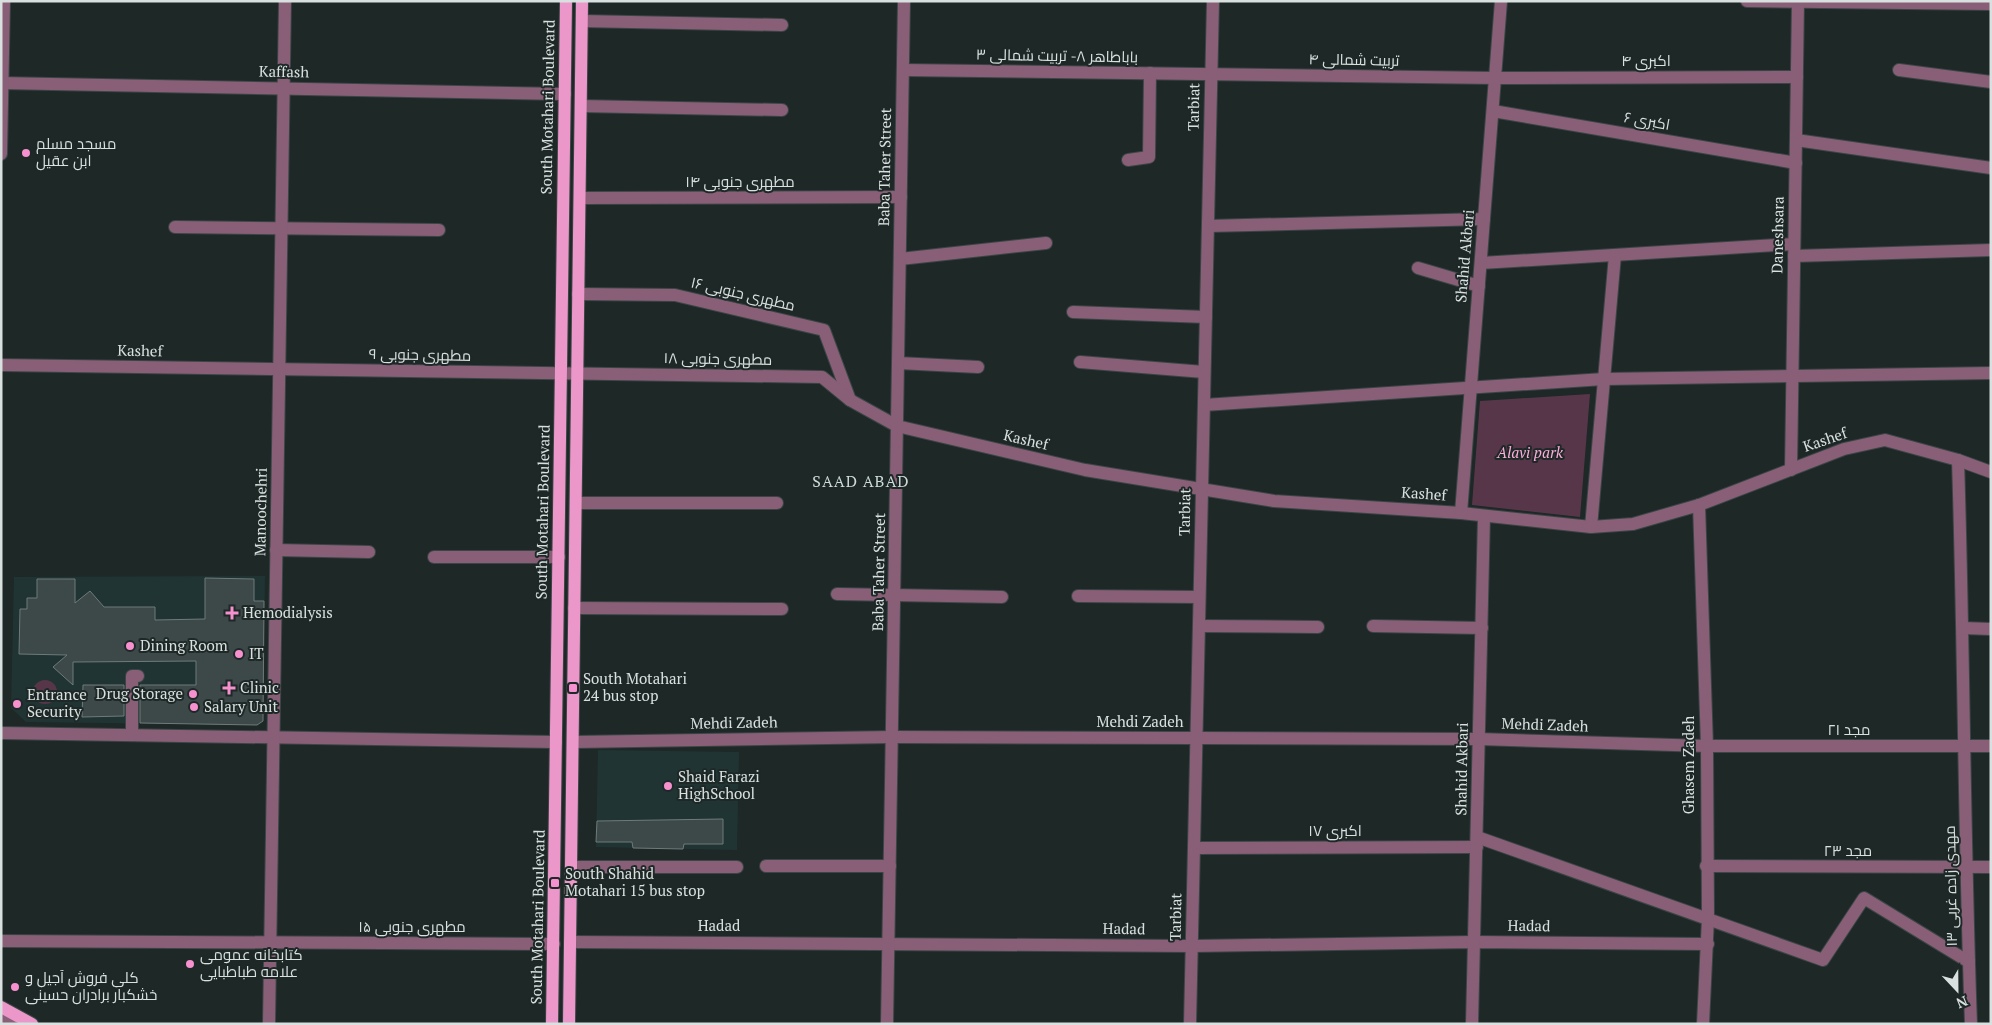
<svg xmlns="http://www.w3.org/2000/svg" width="1992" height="1025" viewBox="0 0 1992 1025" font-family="'PT Serif',Cairo,serif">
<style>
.built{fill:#203433}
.green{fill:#58364a}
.building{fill:#3c4948;stroke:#6e7b7a}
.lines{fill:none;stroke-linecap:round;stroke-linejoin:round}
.minor-casing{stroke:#3b4545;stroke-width:14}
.major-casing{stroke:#3b4545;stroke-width:14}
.minor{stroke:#885f77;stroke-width:12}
.major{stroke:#ec97c9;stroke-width:12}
.poi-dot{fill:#f790ce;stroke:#1d2827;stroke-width:2}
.labels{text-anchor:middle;stroke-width:4;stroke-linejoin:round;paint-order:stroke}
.street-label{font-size:15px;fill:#d9e0e0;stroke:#1d2827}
.poi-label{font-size:15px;fill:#d9e0e0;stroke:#1d2827;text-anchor:start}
.park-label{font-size:15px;font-style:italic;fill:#fcacdb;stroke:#1d2827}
.neighbourhood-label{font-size:16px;letter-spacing:1px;fill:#cedcdb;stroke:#1d2827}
</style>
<rect width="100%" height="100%" fill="#1d2827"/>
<g class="built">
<path d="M265 576 263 721 257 725 26 722 11 708 14 577Z"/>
<path d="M598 750 739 752 737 850 596 847Z"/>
</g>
<g class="green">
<path d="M1590 394 1580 517 1472 505 1480 401Z"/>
<circle cx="45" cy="692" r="12"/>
</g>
<g class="building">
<path d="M205 578 254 579V601H264L263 721 257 725 140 723V685H196V661L73 662V685L53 667 67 655 19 654 20 609H27V598H37V579H75V603L90 591 104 607H155V620L205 619Z"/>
<path d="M83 685H124V716L82 717Z"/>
<path d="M723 819V844H684L683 849 633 848 632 842H596L597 821Z"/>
</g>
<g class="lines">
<defs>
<g id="minor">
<path d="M1747 1 1991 4"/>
<path d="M582 21 782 25"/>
<path d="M903 70 1496 78 1797 77"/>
<path d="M1899 70 1991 82"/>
<path d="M1 83 565 94"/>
<path d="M581 106 782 110"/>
<path d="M1493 111 1796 163"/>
<path d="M1796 140 1991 168"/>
<path d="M1 154 4 1"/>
<path d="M1128 160 1149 157 1150 73"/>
<path d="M580 198 901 197"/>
<path d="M1208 226 1484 219"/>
<path d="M175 227 439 230"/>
<path d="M1794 256 1991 250"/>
<path d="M900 259 1046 243"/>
<path d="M1481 263 1794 244"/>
<path d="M1418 268 1479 286"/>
<path d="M578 294 675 295 824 330 850 400"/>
<path d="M1073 312 1206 317"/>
<path d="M1080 362 1204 372"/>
<path d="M898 363 978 367"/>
<path d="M1 365 822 377 850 400 897 426 1085 470 1274 501 1461 513 1591 527 1633 524 1699 505 1844 449 1885 440 1958 460 1991 472"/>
<path d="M1204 405 1604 379 1991 373"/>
<path d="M1958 460C1964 648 1964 836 1971 1024"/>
<path d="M1791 470 1798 1"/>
<path d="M576 503H777"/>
<path d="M1699 505 1707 746 1708 918 1703 1024"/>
<path d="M1461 513 1501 1"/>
<path d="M1591 527 1615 255"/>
<path d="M276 550 369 552"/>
<path d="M434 557H559"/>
<path d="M837 594 1002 597"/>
<path d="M1078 596 1199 597"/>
<path d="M574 608 782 609"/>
<path d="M1199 626 1318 627"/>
<path d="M1373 626 1482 628"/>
<path d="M1963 628 1991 629"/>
<path d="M1 733 556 742"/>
<path d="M132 735V676H138"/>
<path d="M573 742 892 737 1196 738 1479 739 1707 746H1991"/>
<path d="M1477 837 1823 960 1864 898 1969 962"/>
<path d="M1194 848 1477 847"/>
<path d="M766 866H890"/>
<path d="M1706 866 1991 867"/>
<path d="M571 867H737"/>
<path d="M1 941 554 944"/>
<path d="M570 942 1192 946 1474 942 1708 944"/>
<path d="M1 1019 11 1024"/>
<path d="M269 1024 285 1"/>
<path d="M887 1024 904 1"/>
<path d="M1190 1024 1213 1"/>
<path d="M1472 1024 1484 516"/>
</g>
<g id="major">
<path d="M1 1007 32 1024"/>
<path d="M552 1024 566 1"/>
<path d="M569 1024 582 1"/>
</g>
</defs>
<use href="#minor" class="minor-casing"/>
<use href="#major" class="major-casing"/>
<use href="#minor" class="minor"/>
<use href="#major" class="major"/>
</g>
<g class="poi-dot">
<circle cx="26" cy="153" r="5"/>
<path d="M229.5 605.5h5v5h5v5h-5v5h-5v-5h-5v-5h5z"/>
<circle cx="130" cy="646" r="5"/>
<circle cx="239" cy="654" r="5"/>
<path d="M226.5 680.5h5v5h5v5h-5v5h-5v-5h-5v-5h5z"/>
<rect x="568" y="683" width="10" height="10" rx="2.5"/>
<circle cx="193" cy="694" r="5"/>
<circle cx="17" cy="704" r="5"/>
<circle cx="194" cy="707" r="5"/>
<circle cx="668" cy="786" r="5"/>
<rect x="550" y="878" width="10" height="10" rx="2.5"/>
<circle cx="190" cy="964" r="5"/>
<circle cx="15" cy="987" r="5"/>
</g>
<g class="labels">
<g class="street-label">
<text transform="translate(1057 56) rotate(1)" y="5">باباطاهر ۸- تربیت شمالی ۳</text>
<text transform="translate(1354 60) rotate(1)" y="5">تربیت شمالی ۴</text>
<text x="1646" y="66">اکبری ۴</text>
<text transform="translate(284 72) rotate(1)" y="5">Kaffash</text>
<text transform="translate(548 107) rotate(-89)" y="5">South Motahari Boulevard</text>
<text transform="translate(1194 107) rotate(-89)" y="5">Tarbiat</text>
<text transform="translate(1647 121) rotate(10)" y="5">اکبری ۶</text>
<text transform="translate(885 167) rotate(-89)" y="5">Baba Taher Street</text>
<text x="740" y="187">مطهری جنوبی ۱۴</text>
<text transform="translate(1778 235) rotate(-89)" y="5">Daneshsara</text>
<text transform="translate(1465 256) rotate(-85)" y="5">Shahid Akbari</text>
<text transform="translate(743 294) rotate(13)" y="5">مطهری جنوبی ۱۶</text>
<text transform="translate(140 351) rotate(1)" y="5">Kashef</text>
<text transform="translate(420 355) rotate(1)" y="5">مطهری جنوبی ۹</text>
<text transform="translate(718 359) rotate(1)" y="5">مطهری جنوبی ۱۸</text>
<text transform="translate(1026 440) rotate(13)" y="5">Kashef</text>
<text transform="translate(1825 440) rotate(-19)" y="5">Kashef</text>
<text transform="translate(1424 494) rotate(4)" y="5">Kashef</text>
<text transform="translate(261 512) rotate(-89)" y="5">Manoochehri</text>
<text transform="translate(543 512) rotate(-89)" y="5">South Motahari Boulevard</text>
<text transform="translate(1185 512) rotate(-89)" y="5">Tarbiat</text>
<text transform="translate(879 572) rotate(-89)" y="5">Baba Taher Street</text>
<text x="1140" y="727">Mehdi Zadeh</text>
<text transform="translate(734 723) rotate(-1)" y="5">Mehdi Zadeh</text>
<text transform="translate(1545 725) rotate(2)" y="5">Mehdi Zadeh</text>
<text x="1849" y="735">مجد ۲۱</text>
<text transform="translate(1689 765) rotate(-90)" y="5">Ghasem Zadeh</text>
<text transform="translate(1462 769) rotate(-89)" y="5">Shahid Akbari</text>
<text x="1335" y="836">اکبری ۱۷</text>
<text x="1848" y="856">مجد ۲۳</text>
<text transform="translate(1951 886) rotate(-91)" y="5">مهدی زاده غربی ۱۳</text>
<text transform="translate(538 917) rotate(-89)" y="5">South Motahari Boulevard</text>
<text transform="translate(1176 917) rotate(-89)" y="5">Tarbiat</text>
<text x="719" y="931">Hadad</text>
<text transform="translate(1529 926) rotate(1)" y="5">Hadad</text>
<text x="412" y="932">مطهری جنوبی ۱۵</text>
<text transform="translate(1124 929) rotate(1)" y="5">Hadad</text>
</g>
<g class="poi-label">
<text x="36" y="149">مسجد مسلم<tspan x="36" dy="17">ابن عقیل</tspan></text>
<text x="243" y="618">Hemodialysis</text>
<text x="140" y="651">Dining Room</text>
<text x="249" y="659">IT</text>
<text x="583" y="684">South Motahari<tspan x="583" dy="17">24 bus stop</tspan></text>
<text x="240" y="693">Clinic</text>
<text x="183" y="699" text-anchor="end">Drug Storage</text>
<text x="27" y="700">Entrance<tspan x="27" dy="17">Security</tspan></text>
<text x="204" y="712">Salary Unit</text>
<text x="678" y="782">Shaid Farazi<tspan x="678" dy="17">HighSchool</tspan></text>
<text x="565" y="879">South Shahid<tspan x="565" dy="17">Motahari 15 bus stop</tspan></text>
<text x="200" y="960">کتابخانه عمومی<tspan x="200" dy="17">علامه طباطبایی</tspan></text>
<text x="25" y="983">کلی فروش آجیل و<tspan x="25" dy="17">خشکبار برادران حسینی</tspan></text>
</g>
<g class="park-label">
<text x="1530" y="458">Alavi park</text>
</g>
<g class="neighbourhood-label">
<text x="861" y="487">SAAD ABAD</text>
</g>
</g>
<rect width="1992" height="1025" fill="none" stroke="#d9e0e0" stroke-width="5"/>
<g transform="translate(1957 990) rotate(158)" stroke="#1d2827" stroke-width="4" paint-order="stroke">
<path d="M0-4L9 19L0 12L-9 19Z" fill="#d9e0e0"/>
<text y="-8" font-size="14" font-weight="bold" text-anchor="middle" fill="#d9e0e0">N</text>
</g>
</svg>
